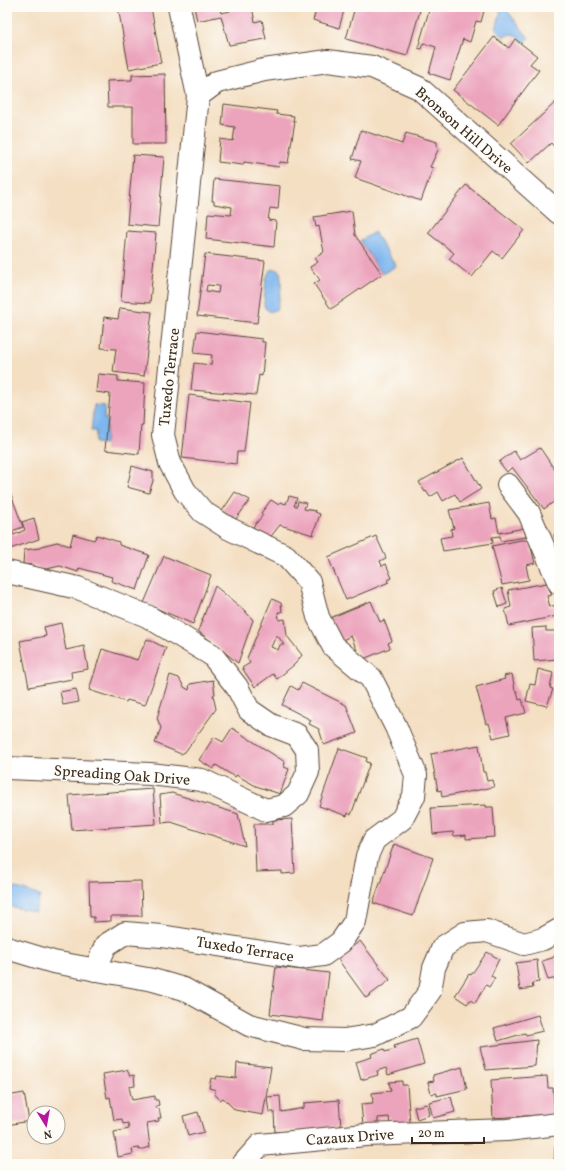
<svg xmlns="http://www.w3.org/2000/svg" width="566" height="1171" viewBox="0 0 566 1171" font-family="Vollkorn,serif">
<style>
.water{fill:#7eb6ee;stroke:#5c7086}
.building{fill:#eca4bd;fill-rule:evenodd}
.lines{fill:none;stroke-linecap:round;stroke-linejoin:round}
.minor-casing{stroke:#574537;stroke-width:24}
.minor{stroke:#fff;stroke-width:22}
.labels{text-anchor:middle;stroke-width:3;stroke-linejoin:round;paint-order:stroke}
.street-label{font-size:15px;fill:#3b2a1e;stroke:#fdfcf7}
</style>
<rect width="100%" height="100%" fill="#fdfcf7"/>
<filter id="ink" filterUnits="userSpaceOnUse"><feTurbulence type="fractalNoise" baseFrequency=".025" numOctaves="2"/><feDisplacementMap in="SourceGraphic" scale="8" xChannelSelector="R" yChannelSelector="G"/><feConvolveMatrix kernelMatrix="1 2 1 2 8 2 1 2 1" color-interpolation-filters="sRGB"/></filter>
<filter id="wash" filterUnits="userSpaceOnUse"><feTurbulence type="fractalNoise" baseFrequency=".012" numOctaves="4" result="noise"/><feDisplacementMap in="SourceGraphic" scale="16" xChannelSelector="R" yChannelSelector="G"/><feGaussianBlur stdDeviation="0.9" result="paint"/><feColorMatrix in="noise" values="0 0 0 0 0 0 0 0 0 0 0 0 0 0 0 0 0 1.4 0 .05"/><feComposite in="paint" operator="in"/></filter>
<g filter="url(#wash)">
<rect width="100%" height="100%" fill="#f4dfc3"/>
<g class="water">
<path d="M505 8 529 38 524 43 515 35 510 34 504 37 496 30 501 9Z"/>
<path d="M374 232 396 266 382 274 360 241Z"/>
<path d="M276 269 280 272C283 283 280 298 277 309L270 312 265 308 264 304 266 278 270 270Z"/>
<path d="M94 405 105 406 104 419H107L105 444 95 443 96 431H91Z"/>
<path d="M7 887 21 889 40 896 35 912 7 906Z"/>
</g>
<g id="blocks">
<g class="building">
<path d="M118 7H151L161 63 129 69Z"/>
<path d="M194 7H219L221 13 230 11 229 7H252L255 22 262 20 266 39 229 45 221 16 197 21Z"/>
<path d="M317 7H345L339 28 313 20Z"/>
<path d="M355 7H421L407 56 346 39Z"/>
<path d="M430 7H485L481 22 476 21 470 42 463 39 450 80 429 73 436 47 423 43 421 49 418 48Z"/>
<path d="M541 7H549L544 11Z"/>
<path d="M494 37 509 48 515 39 537 56 530 64 539 70 498 125 453 90Z"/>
<path d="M165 74 166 144H133V107H108L107 81 132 80V75Z"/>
<path d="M559 99V152L551 143 529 163 511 144Z"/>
<path d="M224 104 277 111 276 114 294 116 293 121H295L288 163 280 162 279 167 244 162 243 165 218 162 220 139 233 141 235 127 222 125Z"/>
<path d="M361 130 402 144 406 133 437 142V147L439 148 430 167 433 168 421 201 355 178 361 161 352 159Z"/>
<path d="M133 155 164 157 158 227 127 224Z"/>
<path d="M214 179 280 186 278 209 270 208 268 220 276 221 274 247 206 239 208 213 231 215 232 207 214 204V201H212Z"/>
<path d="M466 185 524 230 502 258 493 251 472 277 449 259 454 253 428 233Z"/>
<path d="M352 211 355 235 382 274 331 309 314 284 320 280 310 267 318 262 315 258 324 252 319 226 316 227 314 217Z"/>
<path d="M127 231 156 233 150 303 121 301Z"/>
<path d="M205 254 265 261 257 323 197 316ZM207 285 219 286 218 293 206 291Z"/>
<path d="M120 308 152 312 144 376 113 372 116 349 101 348 104 317 118 319Z"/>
<path d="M197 331 262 339V342H265L262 376 259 375 256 395 191 390 194 363 211 365 212 355 194 353Z"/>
<path d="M98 374 118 376V381L145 383 143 425H141L139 454 105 450 110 394 96 392Z"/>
<path d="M189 395 250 403 244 452H237L236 464 182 458Z"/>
<path d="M540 448 559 476V498L544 509 512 467 507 472 499 462 514 451 520 460Z"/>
<path d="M463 458 481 489 460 502 455 494 443 501 438 492 430 497 426 491 425 492 419 482Z"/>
<path d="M132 466 153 472V481L149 493 127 487Z"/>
<path d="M7 484 23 527 12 531 14 535 25 530 22 522 34 518 39 539 7 550Z"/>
<path d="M235 492 250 500 236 519 222 511Z"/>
<path d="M289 496 297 498 294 506H297L298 501 306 503 304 509 316 511 315 512 320 514 313 535 280 525 268 540 253 527 263 515 261 513 271 500 279 505 280 502 286 504Z"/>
<path d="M489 503 492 519 496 518 499 533 524 528 526 537 501 541 500 536 492 537 493 543 443 551 440 538 452 536 451 529 454 528 449 510Z"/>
<path d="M559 533V546L554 535Z"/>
<path d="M73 534 94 540 97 535 119 542V545L149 555 137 590 111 581 112 577 79 568 78 572 60 566 42 570 33 565 23 564 24 550 40 548 41 546 57 542 70 546Z"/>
<path d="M376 536 386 558 380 561 382 566 386 564 392 578 388 580 389 582 346 600 328 557Z"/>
<path d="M521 540H529L535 563 526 565 529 580 502 585 492 546Z"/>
<path d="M164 556 211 575 193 624 144 603Z"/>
<path d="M547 583 552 595 547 596 550 607 555 605 557 616 509 626 505 609 511 607 508 590Z"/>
<path d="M215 586 244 610 253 620 238 663 198 631Z"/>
<path d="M502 588 507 604 499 607 494 591Z"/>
<path d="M272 599 281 603 282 612H278L279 620 285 619 287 636 302 655 295 664 277 679 273 674 255 687 242 668 250 663 247 658ZM276 636H278L284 645H280L278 650 271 647Z"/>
<path d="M371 601 380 622 384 620 392 641 388 643 390 648 361 660 351 636 340 641 330 618Z"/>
<path d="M61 623 66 650 84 646 88 669 71 672 72 679 29 687 20 641 46 636 44 627Z"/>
<path d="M546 627V631H559V659L534 661 532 628Z"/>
<path d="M147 639 166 648 145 705 127 700 126 702 89 690 102 649 137 660Z"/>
<path d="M538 669 553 673 550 688 553 689 547 706 526 701 530 684 535 685Z"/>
<path d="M512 674 515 691H517L519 700 522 699 526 713 506 718 510 734 493 738 489 723 486 724 476 687 505 679 504 676Z"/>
<path d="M170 675 179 678 184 687 189 690 190 684 213 680 215 694 213 695 216 709 185 752 181 754 155 743 161 728 157 718Z"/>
<path d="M302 683 346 705 357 733 324 745 319 729 309 724 311 720 282 705 291 686 298 690Z"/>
<path d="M76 689 79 702 63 705 60 692Z"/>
<path d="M232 728 285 762 284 767 289 769 280 794 256 786 236 775 235 777 216 765 213 769 199 760 214 737 223 742Z"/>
<path d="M479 745 483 772H485L487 781 492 780 494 787 442 797 441 790 438 791 431 754Z"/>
<path d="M339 748 367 758 366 762 370 763 351 815 348 813 347 816 319 806Z"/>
<path d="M153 789 156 824 72 830 69 795Z"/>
<path d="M172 793 238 814 245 846 171 822 162 823 160 795Z"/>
<path d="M486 805V807H493L495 837 466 839V835L454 836 453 832 433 834 431 808Z"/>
<path d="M292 819 295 873 282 874V871L256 872 254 824H273V820Z"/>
<path d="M394 844 433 858 413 916 373 903Z"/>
<path d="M141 881 142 916H111V921L94 922V917H90L89 882Z"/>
<path d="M360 941 390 980 366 998 337 958Z"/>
<path d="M487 952 499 959 491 976 495 978 489 987 486 985 475 1003 470 1000 467 1004 455 996 469 974 471 975Z"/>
<path d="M559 953V974L557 978 548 980 542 961 552 958Z"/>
<path d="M537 960 539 982 532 983 533 988 520 990 516 963Z"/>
<path d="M276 967 329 973 323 1021 270 1014Z"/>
<path d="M538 1015 543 1031 526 1035 525 1033 498 1041 494 1028Z"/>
<path d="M417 1039 424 1064 388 1075 386 1068 377 1071 378 1075 361 1080 356 1062 372 1057 371 1054 384 1049 385 1052 395 1049 394 1046Z"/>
<path d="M537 1040 535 1066 486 1070 480 1047Z"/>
<path d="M237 1063 271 1067 263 1115 235 1110 223 1098 220 1100 214 1093 216 1090 209 1088 211 1078 216 1079 217 1076 236 1078Z"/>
<path d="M462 1067 467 1089 437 1096V1093L431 1094 428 1082 434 1081 433 1075Z"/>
<path d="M127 1070 130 1076 134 1075 135 1086 129 1087 132 1100 155 1096V1100H158L159 1105 156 1106 157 1109 159 1108 161 1118H158L159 1121 147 1123 150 1147 139 1150V1148L132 1149 133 1154 118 1157 114 1132 129 1129 128 1123 123 1124 122 1119 114 1120 110 1097 107 1098 103 1074Z"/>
<path d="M547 1076 548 1088H553L555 1114 493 1118 491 1080Z"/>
<path d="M402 1081V1085H407L410 1123 390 1125 389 1117 378 1118V1123L363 1125 361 1104 373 1103 372 1093 391 1091 389 1082Z"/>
<path d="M24 1093 29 1121 7 1125V1096Z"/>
<path d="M280 1096 281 1112 304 1108V1103L339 1100 341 1127 275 1132 274 1112H269L267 1097Z"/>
<path d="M451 1097 455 1112 433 1118 429 1102Z"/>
<path d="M427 1104 429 1115 417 1119 414 1107Z"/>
<path d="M198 1112 204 1132 188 1136 183 1116Z"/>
<path d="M555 1146H559V1164H554Z"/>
</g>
</g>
</g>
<g filter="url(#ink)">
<use href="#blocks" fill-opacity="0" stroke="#574537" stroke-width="1"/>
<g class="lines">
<defs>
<g id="minor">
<path d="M198 96 217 82 264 70 328 61 372 67 419 88 559 213"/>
<path d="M508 485 529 513 559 583"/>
<path d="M7 572 78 588 147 616 212 655 237 687 249 710 271 725 297 735 307 750 308 772 298 794 284 806 266 810 202 780 150 774 7 768"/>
<path d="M7 948 53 962 153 980 184 989 249 1025 304 1039 344 1040 375 1035 411 1017 430 991 434 968 443 947 465 933 487 931 524 944 543 939 559 930"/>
<path d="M95 970 106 945 125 933 161 936 300 958 323 955 341 942 355 921 367 856 374 840 402 819 414 796 416 775 396 727 371 678 333 646 318 617 309 582 286 556 228 528 203 512 185 491 170 463 163 435 198 96 179 7"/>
<path d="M243 1164 260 1145 366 1135 507 1130 559 1124"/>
</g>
</defs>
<use href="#minor" class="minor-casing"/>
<use href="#minor" class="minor"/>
</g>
</g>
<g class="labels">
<g class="street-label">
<text transform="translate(464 130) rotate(41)" y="5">Bronson Hill Drive</text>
<text transform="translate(169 377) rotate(-84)" y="5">Tuxedo Terrace</text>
<text transform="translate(122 775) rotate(4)" y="5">Spreading Oak Drive</text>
<text transform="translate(245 949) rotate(9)" y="5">Tuxedo Terrace</text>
<text transform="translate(350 1137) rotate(-4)" y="5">Cazaux Drive</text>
</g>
</g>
<rect width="566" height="1171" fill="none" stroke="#fdfcf7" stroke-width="24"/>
<g transform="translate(46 1125) rotate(169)"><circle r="19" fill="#fdfcf7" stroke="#afa8a0"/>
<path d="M0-3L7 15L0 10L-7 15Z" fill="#b5179e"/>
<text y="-6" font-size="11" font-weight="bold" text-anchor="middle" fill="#3b2a1e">N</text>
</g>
<path d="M412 1137v6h72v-6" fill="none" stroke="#3b2a1e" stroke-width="2"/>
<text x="418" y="1137" font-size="12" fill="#3b2a1e" stroke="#fdfcf7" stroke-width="3" paint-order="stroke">20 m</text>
</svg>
